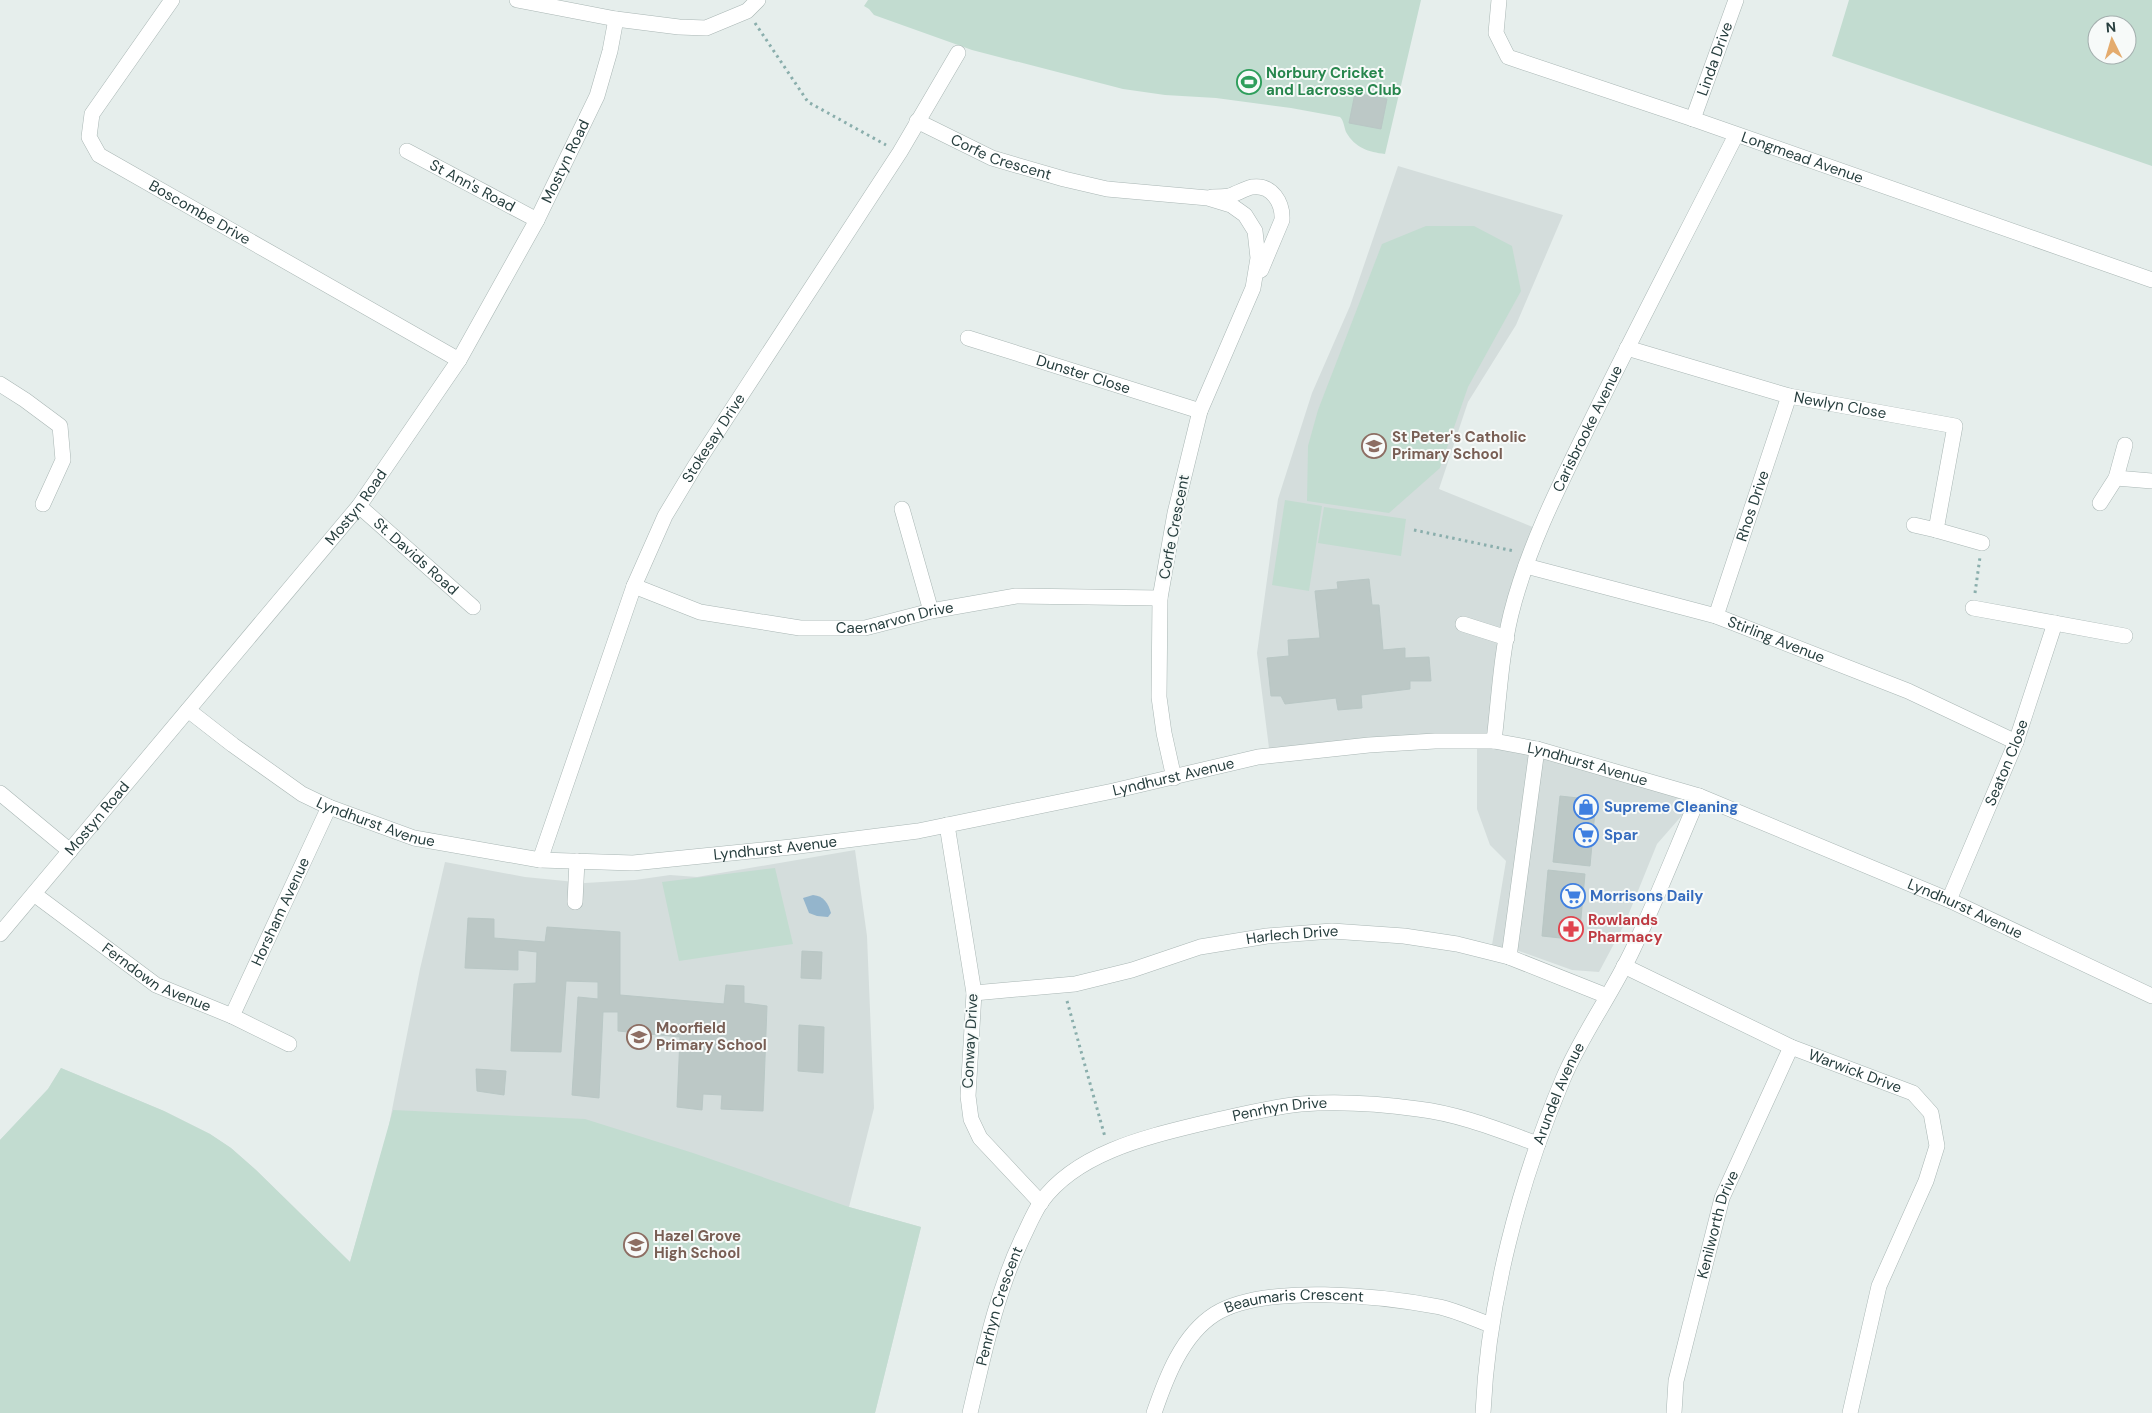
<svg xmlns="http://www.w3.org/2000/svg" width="2152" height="1413" viewBox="0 0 2152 1413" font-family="'DM Sans',sans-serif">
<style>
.built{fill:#d4dddc}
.green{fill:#c2dcd0;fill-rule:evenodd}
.water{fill:#94b5cc}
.building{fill:#bcc8c6;stroke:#b9c7c5}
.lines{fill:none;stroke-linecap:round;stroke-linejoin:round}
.minor-casing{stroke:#a9b6b4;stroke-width:16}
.path{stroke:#8aaeac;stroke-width:3;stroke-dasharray:2.5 4;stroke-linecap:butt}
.minor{stroke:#fff;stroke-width:15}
.labels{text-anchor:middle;stroke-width:4;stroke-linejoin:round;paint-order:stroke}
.street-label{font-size:15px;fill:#273e3e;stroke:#f7faf9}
.leisure-label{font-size:15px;font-weight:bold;fill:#27864d;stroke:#f7faf9;text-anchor:start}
.education-label{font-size:15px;font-weight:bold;fill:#785e54;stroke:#f7faf9;text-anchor:start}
.shop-label{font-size:15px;font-weight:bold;fill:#366cbe;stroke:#f7faf9;text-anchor:start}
.health-label{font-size:15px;font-weight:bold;fill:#be3a42;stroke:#f7faf9;text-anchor:start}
</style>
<rect width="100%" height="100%" fill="#e6eeec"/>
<g class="built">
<path d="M1398 166 1563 215 1516 325 1468 402 1439 489 1540 530 1511 615 1494 741 1699 796 1657 844 1625 923 1599 972 1572 970 1516 950 1492 945 1506 861 1490 845 1477 809V741L1270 756 1257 653 1278 499 1312 393 1350 306Z"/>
<path d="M855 850 867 936 874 1108 849 1207 921 1227 875 1413H0V1140L48 1089 61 1068 164 1111 210 1134 231 1148 256 1170 350 1262 388 1130 420 969 445 862 525 877 585 883 635 880 670 875 697 877Z"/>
</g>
<g class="green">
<path d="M868 0H1421L1385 154C1369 152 1355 148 1346 132 1344 127 1344 121 1340 117L1291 108 1216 98 1165 95 1123 89 972 50 874 15 869 9 864 6Z"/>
<path d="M1849 0H2152V166L1832 56ZM2097 25H2127V55H2097Z"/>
<path d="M1426 226H1474L1512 246 1521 291 1468 387 1440 468 1389 513 1307 501 1308 446 1318 410 1382 244Z"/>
<path d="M1285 500 1322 506 1309 591 1272 585Z"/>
<path d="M1324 507 1406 519 1401 556 1318 543Z"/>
<path d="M775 868 793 944 679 961 662 882Z"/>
<path d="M61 1068 164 1111 210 1134 231 1148 256 1170 350 1262 393 1110 585 1119 693 1153 849 1207 921 1227 875 1413H0V1140L48 1089Z"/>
</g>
<path class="water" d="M813 895C824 896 828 903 831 913L828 917 817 916 809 913 803 898Z"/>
<g class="building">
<path d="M1355 93 1387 99 1381 129 1349 123Z"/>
<path d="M1369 579 1372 605H1379L1383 650 1405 648V658L1429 657 1431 681H1410V689L1361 695 1362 708 1338 710 1336 698 1285 704 1281 696H1271L1267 658 1289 656 1288 640 1320 638 1315 591 1338 589 1337 582Z"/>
<path d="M1560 796 1596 800 1590 866 1553 862Z"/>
<path d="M1548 870 1585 874 1579 940 1542 936Z"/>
<path d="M468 918 494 919V938L545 942 547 927 620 932V995L724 1004 726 985 744 986V1003L767 1006 763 1111 721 1109 722 1095 703 1094 702 1110 677 1107 680 1037 618 1031V1012H603L599 1098 572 1095 578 997 598 999V982L566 981 561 1052 511 1051 514 984 536 983 537 952 518 950V970L465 968Z"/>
<path d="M802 951 822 952 821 979 801 978Z"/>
<path d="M799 1025 824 1027 823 1073 798 1071Z"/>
<path d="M476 1069 506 1071 504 1095 477 1091Z"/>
</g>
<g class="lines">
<defs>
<g id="minor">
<path id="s1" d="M172 0 92 114 89 137 99 155 459 360"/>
<path d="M517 0 616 19 679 27 706 28 747 11 758 0"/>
<path id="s2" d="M1499 0 1496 33 1508 57 1693 119 2152 280"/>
<path id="s3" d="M1693 119 1736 0"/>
<path id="s4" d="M917 121 992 158 1064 179 1107 189 1208 198 1231 205 1245 215 1255 231 1258 258 1253 288 1200 411 1175 513 1160 598 1159 697 1164 733 1174 778"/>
<path id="s5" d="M407 151 537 220"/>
<path d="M1212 197C1218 197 1223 197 1229 196 1236 194 1244 189 1252 187 1272 184 1283 203 1282 220L1261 270"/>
<path id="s6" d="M968 338 1200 411"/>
<path id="s7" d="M1627 348 1789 396 1955 426 1936 530 1982 543"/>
<path d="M0 384 25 400 60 426 63 460 43 504"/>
<path d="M2116 478 2152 481"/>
<path d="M2100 503 2116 478 2125 445"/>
<path id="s8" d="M359 506 473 607"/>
<path d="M902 509 931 611"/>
<path d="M1914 525 1936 530"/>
<path id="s9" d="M1526 566 1716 616 1908 691 2016 742"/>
<path id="s10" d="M634 586 700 612 800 628H865L931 611 1016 596 1160 598"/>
<path d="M1973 608 2125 636"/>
<path id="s11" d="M1716 616 1789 396"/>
<path d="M1463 624 1507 638"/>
<path id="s12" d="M188 710 233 745 302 794 329 807 414 838 540 860 633 863 791 847 918 831 1113 791 1258 757 1369 745 1435 741H1494L1537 749 1699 796 1949 900 2152 996"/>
<path id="s13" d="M1494 741C1499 699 1501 655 1511 614 1528 546 1561 482 1592 419 1639 323 1688 230 1736 135"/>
<path d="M0 793 70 851"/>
<path d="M947 825 974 993 968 1096 971 1119 980 1138 1041 1203"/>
<path id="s14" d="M540 860 634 586 665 516 695 466 900 152 958 53"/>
<path id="s15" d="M34 894 156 985 232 1016 289 1044"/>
<path id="s16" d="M1949 900 2016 742 2055 623"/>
<path d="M575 902 577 861"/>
<path id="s17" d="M0 934 359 506 459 360 537 220 597 96 610 51 616 19"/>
<path d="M1509 957 1537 749"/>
<path id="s18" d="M1624 966 1791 1047 1913 1093 1931 1113 1937 1146 1926 1181 1879 1286 1850 1413"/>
<path id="s19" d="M974 993 1075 984 1132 970 1200 947 1267 936 1332 931 1404 936 1457 944 1509 957 1607 996"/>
<path id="s20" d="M232 1016 329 807"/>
<path id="s21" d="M970 1413C984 1354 996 1294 1022 1239 1028 1227 1033 1214 1041 1202 1078 1151 1151 1136 1208 1122 1239 1115 1270 1107 1301 1104 1338 1101 1382 1104 1418 1109 1460 1114 1499 1130 1538 1144"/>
<path id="s22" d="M1154 1413C1166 1378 1182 1335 1215 1314 1265 1283 1383 1296 1440 1307 1457 1311 1474 1319 1491 1325"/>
<path id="s23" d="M1483 1413C1488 1301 1519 1183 1563 1079 1582 1034 1612 994 1633 949 1657 899 1677 847 1699 796"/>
<path id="s24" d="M1674 1413 1676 1381 1722 1198 1791 1047"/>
</g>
</defs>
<use href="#minor" class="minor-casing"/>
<g class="path">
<path d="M755 23 808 102 886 145"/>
<path d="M1414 530 1514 551"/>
<path d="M1975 593 1980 557"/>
<path d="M1067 1001 1105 1137"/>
</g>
<use href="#minor" class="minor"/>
</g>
<defs>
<symbol id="stadium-ring" viewBox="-11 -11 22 22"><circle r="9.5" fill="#f7faf9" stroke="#2e9e5b" stroke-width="1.5"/><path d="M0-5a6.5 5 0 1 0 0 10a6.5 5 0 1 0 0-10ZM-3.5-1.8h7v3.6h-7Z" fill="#2e9e5b"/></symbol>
<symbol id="school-ring" viewBox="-11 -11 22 22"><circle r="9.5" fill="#f7faf9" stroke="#8d6e63" stroke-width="1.5"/><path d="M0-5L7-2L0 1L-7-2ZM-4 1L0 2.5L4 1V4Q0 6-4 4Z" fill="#8d6e63"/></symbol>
<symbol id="shop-ring" viewBox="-11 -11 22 22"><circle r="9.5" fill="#f7faf9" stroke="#3f7fe0" stroke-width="1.5"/><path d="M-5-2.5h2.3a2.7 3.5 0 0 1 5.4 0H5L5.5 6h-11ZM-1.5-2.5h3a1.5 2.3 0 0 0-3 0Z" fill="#3f7fe0"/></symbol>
<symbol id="supermarket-ring" viewBox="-11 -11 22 22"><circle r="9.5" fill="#f7faf9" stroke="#3f7fe0" stroke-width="1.5"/><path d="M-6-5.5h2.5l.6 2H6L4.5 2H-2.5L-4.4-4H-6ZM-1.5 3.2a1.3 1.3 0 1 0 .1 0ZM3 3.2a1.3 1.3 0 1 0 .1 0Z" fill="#3f7fe0"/></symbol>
<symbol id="pharmacy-ring" viewBox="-11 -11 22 22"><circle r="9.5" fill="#f7faf9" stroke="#e0444e" stroke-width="1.5"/><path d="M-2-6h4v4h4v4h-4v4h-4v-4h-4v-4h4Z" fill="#e0444e"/></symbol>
</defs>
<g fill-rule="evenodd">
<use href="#stadium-ring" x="1235" y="68" width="28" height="28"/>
<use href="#school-ring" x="1360" y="432" width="28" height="28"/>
<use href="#shop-ring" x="1572" y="793" width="28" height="28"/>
<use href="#supermarket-ring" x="1572" y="821" width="28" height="28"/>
<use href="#supermarket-ring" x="1559" y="882" width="28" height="28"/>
<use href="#pharmacy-ring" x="1557" y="915" width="28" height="28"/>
<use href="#school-ring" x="625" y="1023" width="28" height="28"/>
<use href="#school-ring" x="622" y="1231" width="28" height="28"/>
</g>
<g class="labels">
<g class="street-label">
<text dy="5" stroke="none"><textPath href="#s3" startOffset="64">Linda Drive</textPath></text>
<text dy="5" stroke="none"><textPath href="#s4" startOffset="92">Corfe Crescent</textPath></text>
<text dy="5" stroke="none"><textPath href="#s2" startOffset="371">Longmead Avenue</textPath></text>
<text dy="5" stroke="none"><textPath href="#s17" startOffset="961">Mostyn Road</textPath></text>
<text dy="5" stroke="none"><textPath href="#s5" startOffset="74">St Ann's Road</textPath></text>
<text dy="5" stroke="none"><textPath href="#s1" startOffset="299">Boscombe Drive</textPath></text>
<text dy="5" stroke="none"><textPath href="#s6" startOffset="121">Dunster Close</textPath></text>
<text dy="5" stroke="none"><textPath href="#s7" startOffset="221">Newlyn Close</textPath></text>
<text dy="5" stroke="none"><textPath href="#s13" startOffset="329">Carisbrooke Avenue</textPath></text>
<text dy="5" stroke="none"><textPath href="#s14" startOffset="458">Stokesay Drive</textPath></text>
<text dy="5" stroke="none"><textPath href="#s17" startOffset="556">Mostyn Road</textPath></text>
<text dy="5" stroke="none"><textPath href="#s11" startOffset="116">Rhos Drive</textPath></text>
<text transform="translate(1174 527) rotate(-79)" y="5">Corfe Crescent</text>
<text dy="5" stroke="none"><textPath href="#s8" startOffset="76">St. Davids Road</textPath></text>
<text dy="5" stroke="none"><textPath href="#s10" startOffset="268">Caernarvon Drive</textPath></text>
<text dy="5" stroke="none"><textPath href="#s9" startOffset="261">Stirling Avenue</textPath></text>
<text dy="5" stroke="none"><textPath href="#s16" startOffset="149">Seaton Close</textPath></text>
<text dy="5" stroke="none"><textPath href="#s12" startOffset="1451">Lyndhurst Avenue</textPath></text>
<text dy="5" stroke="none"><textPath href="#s12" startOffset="1031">Lyndhurst Avenue</textPath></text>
<text dy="5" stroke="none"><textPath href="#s17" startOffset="151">Mostyn Road</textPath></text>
<text dy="5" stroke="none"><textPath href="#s12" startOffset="221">Lyndhurst Avenue</textPath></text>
<text dy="5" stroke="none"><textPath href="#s12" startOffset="626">Lyndhurst Avenue</textPath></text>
<text dy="5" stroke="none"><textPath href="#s12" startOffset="1856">Lyndhurst Avenue</textPath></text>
<text dy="5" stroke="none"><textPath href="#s20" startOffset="115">Horsham Avenue</textPath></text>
<text dy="5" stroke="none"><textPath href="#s19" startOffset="325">Harlech Drive</textPath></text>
<text dy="5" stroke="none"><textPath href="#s15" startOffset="149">Ferndown Avenue</textPath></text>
<text transform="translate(970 1041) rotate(-87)" y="5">Conway Drive</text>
<text dy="5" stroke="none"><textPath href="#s18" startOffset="254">Warwick Drive</textPath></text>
<text dy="5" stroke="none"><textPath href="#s23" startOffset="330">Arundel Avenue</textPath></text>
<text dy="5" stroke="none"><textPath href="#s21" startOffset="486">Penrhyn Drive</textPath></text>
<text dy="5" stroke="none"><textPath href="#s24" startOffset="194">Kenilworth Drive</textPath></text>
<text dy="5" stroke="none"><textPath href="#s21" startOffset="111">Penrhyn Crescent</textPath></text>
<text dy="5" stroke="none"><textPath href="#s22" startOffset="200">Beaumaris Crescent</textPath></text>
</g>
<g class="leisure-label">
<text x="1266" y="78">Norbury Cricket<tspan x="1266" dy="17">and Lacrosse Club</tspan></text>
</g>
<g class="education-label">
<text x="1392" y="442">St Peter's Catholic<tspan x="1392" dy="17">Primary School</tspan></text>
<text x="656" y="1033">Moorfield<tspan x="656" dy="17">Primary School</tspan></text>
<text x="654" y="1241">Hazel Grove<tspan x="654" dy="17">High School</tspan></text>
</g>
<g class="shop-label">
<text x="1604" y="812">Supreme Cleaning</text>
<text x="1604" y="840">Spar</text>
<text x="1590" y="901">Morrisons Daily</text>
</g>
<g class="health-label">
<text x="1588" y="925">Rowlands<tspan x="1588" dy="17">Pharmacy</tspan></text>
</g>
</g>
<g transform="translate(2112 40) rotate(355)"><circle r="24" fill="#f7faf9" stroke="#a4afae"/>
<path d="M0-4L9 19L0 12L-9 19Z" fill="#e4ab6d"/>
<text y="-8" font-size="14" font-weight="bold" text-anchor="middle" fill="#273e3e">N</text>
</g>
</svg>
